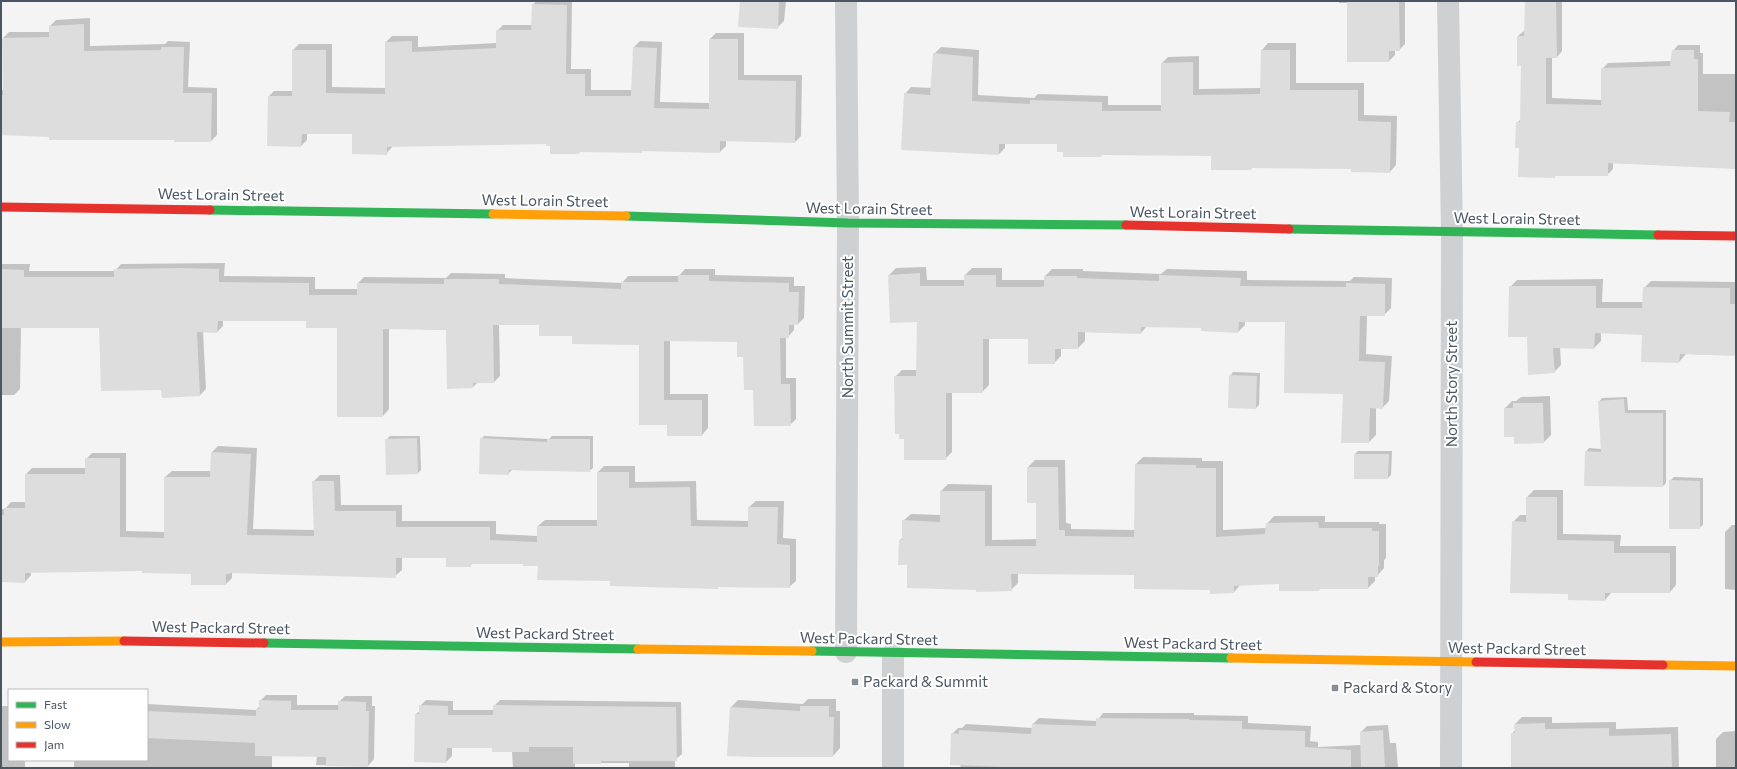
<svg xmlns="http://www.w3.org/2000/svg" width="1737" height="769" viewBox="0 0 1737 769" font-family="Commissioner,sans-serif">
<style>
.shadow{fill:#0003}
.building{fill:#ddddde}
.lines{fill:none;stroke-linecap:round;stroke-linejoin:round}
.street{stroke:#ced0d2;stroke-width:22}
.fast{stroke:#30b455;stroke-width:9}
.slow{stroke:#ff9f0a;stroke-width:9}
.jam{stroke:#e5322d;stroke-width:9}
.poi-dot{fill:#868d94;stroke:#fff;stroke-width:1.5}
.labels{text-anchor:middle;stroke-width:4;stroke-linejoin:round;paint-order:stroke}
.street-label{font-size:15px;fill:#4a5661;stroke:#fff}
.poi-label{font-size:15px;fill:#4a5661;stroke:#fff;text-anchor:start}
</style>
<rect width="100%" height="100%" fill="#f4f4f4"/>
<g class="shadow">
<path d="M536 1H572L571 69H591V90H632L634 47 640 41 662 42 660 102 710 103V39L716 33H744V75H802L801 136 795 142 726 140V146L720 152 643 150 641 152 581 151 579 153 547 143 393 146 386 154 353 133H307V140L301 146 268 97 274 91H293V50L299 44H332V87L386 88V42L392 36H418V47L497 43V31L503 25H532L533 5Z"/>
<path d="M741 1H786L784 21 777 28Z"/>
<path d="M1339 1H1405V44L1399 50H1395V55L1389 61 1348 3H1339Z"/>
<path d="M1526 1H1562V51L1557 57H1552V98L1602 100V69L1608 63 1671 61 1673 51 1678 45H1700V53H1703V74H1736V168L1613 163V169L1607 175H1556L1554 177 1520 147 1517 123 1521 119 1522 65 1518 36 1525 30Z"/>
<path d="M90 18V46L165 44 168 41 190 42 188 87 217 88V135L211 141 1 134V90H4L3 38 9 32H50V26L56 20Z"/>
<path d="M1268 43H1296V83H1364V115L1397 116 1396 165 1390 172 1352 168 1253 167 1251 169H1212V155L1103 154 1101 156 1064 151 1058 143H1005V148L999 154 905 94 911 87 932 88 934 54 941 47 979 50 978 95 1034 98 1038 94 1108 96V105H1162V63L1168 57 1199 56V89L1261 88 1262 50Z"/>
<path d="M225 263 224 276 315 277V289H358V283L364 277 446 278 451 273 505 274V278L622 283 628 276H679L685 269H715V275L794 277V286H805L804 318 798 324H794V330L788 337H786V378H796V419L790 425 754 389 738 341 670 340V394H708V428L702 435 668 424 640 344 573 335 540 324H499L500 376 494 382H478L473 387 447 330 389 328V409L383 416 338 327 308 320H223V326L217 332 203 331 206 389 200 395 162 389 100 327H21L20 389 14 395H1V264H30L29 271H115L121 264Z"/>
<path d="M926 267 927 280H965V275L972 268H1002V280H1045V276L1052 269H1083V271L1161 274 1167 269 1247 271V280L1350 281 1354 277 1392 278 1391 308 1384 315H1367L1366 354 1392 356 1389 401 1382 408H1376V435L1369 442 1344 393 1286 321H1245V325L1238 332 1202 327 1147 326 1141 333 1085 332V341L1078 348H1061V356L1054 363 1029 338H989V385L982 392H952V452L945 459 904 438 895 377 902 370H918V321L889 275 896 268Z"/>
<path d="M1603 279 1602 302H1644V288L1651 281 1736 282V355L1686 354 1679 362 1643 334 1601 332V341L1594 348 1560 347 1561 365 1554 372 1527 336 1510 287 1517 280Z"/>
<path d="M1233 372 1260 373 1259 405 1256 408 1230 376Z"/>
<path d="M1736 385V415H1735Z"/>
<path d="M1550 396 1551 435 1544 442 1514 436 1505 408 1512 401H1516L1521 397Z"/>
<path d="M1627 397 1628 410H1666V483L1663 486 1586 452 1589 448 1602 449 1599 402 1602 398Z"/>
<path d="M390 436H420L421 470 418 473 386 440Z"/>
<path d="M484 436 549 439 552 436H593V468L589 471 512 470 508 474 481 439Z"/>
<path d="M218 446 257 448 253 529 315 530 313 482 320 475H340L341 505H402V521H496V534L538 536V526L545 520H598V472L604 466H635V482L696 481 697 520 749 521V507L756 501H784L783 538 796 539V581L789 587H682L611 580 524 563H473L470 566 447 557H402V570L395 576 232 572V578L226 584 192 573 143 570 31 572V575L25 582 1 581V509H5L11 502H26V474L32 468H86V459L92 453H126V531L165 532V477L172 471H211L212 452Z"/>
<path d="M1358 451H1392L1391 475 1388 478 1355 454Z"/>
<path d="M1143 457 1202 458V461H1223V530L1267 528V524L1274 516H1325V522H1379V524H1386V558L1384 560V568L1377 576H1375V581L1368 588H1321L1319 590 1280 583 1241 584 1234 592 1210 589 1135 574 1018 573V583L1011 590 977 589 908 564 900 540 903 537V521L911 514 941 515V491L948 484 992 485V540L1037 539V502H1028V467L1035 460H1065L1066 523 1071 524V529L1135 530 1136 464Z"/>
<path d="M1674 477 1703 478V525L1699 528 1670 481Z"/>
<path d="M1534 490H1563V534L1621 535 1620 546H1676V585L1670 592H1612L1605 600 1569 593 1513 522 1520 515H1527V497Z"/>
<path d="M1732 525H1736V590L1725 589V532Z"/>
<path d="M266 695H297V705H339V702L345 696H372V706H375L374 759 368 766 316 765 317 756 272 755V768H74V760H147V704L256 710 260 706V701Z"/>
<path d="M808 699H836V711H840V748L833 756 728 755 731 707 738 700 803 704Z"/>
<path d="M426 700 453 701V710H494V706L500 700 681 702 682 754 675 760V768H629V763H575V768H513L512 751 493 747H452V756L446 762 416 714 420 711V706Z"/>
<path d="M1 706H9V760H25V768H1Z"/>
<path d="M1103 713H1194V715L1248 716V723L1311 726 1310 741 1318 742V747L1361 745V732L1367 726 1388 725 1390 743H1396L1398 768H961L952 734 958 728H962L966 724 1033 728V724L1039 718 1097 721Z"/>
<path d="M1522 717H1552V723L1616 722V729L1678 727 1679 768H1512V734L1515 730V724Z"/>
<path d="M1736 731V768H1716V739L1723 732Z"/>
</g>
<g class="building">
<path d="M740 1H779L778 29 738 27Z"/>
<path d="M1347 1H1399L1400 51H1389V62H1347Z"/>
<path d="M1525 1H1556L1557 58H1546V104L1601 105V68L1670 66 1672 50H1694V59H1698V111L1730 112 1729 122H1736V169L1608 163V176H1555V178L1518 177 1519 148H1515L1516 122H1520L1521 66H1517V36H1524Z"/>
<path d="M532 4 567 5 566 74H585V96H631L633 47 657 48 654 108 709 109V39H738V80L796 81 795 143 720 141V153L642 151V153L579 152V154H550V146H546V144L387 147V155L352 154V134H302L301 147 267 146 268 96H292V50H326V93L385 94V42L412 41V52L496 48V30H531Z"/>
<path d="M84 24V51L161 50V47H184L183 93H212L211 142H174V140H49V137L1 135V95H3L2 38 49 37V26Z"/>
<path d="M1261 50H1290V90H1358V121L1391 122 1390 173 1351 172V169L1251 168V170H1211V156L1101 155V157H1063V152H1057V144H999V155L901 150 904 93 930 95 933 53 973 57 972 101 1030 104V100L1102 102V111H1161V63L1193 62V95L1260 94Z"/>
<path d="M180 268 219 269V282L309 283V295H357V283L444 284V279H499V284L621 289V282H678V275H709V281L789 283V292H799L798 325H789V338H780L781 384H790L791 426H754L753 390H744L743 357H737V342L664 341V400H702V436H667V425H639V345L572 344V336H539V325H493L494 383H473V388L447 389 446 330 383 329V417H337V328H306V321H218L217 333 197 332 200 396 162 398 161 390 101 391 99 328H1V269L24 270V277H114V269Z"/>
<path d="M920 273V286H964V275H996V287H1041L1044 286V276H1077V278L1159 281V275L1241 278 1240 286 1346 287V283L1385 284V316H1360L1359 361 1385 362 1383 409 1370 408 1369 443H1341L1343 394 1284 393 1285 322H1239L1238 333 1201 331V328L1141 327V334L1078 332V349H1055V364H1028V339H983V393H946V460H904V439H899V434H895L894 376H916L917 322 890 323 888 275Z"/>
<path d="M1509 286H1596V308H1642L1643 287 1730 288V304H1736V356L1680 354 1679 363 1641 362 1642 335 1595 333 1594 349 1553 348 1555 373 1528 375 1527 337H1508Z"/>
<path d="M1229 375 1257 376 1256 409 1228 408Z"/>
<path d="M1624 399 1625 413H1663V487L1584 486 1585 451 1601 452 1598 401Z"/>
<path d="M1513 403H1543L1544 443 1514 444V437H1504V408H1513Z"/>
<path d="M417 438 418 474 386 475 385 439Z"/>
<path d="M480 438 547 442V439H590V472L509 470V475L479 474Z"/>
<path d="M211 452 251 454 247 535 314 536 312 481H334L335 511H396V527H490V540L537 542V526H597V472H629V488L690 487 691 526 748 527V507H778L777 544 790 545V588L718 587V589L681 588 610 586V581L537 580 538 566H523V564H471V567H446V558H396V578L230 573V574H226V585H191V574L142 573V571L25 573V583L1 582V515H4V508H25V474H85V458H120V537L164 538V477H210Z"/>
<path d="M1354 454H1389L1388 479H1354Z"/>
<path d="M1135 464 1196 465V468H1216V537L1265 534 1266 523 1318 522 1319 528H1372V531H1379V566H1378V577H1368V589H1319V591H1279V584L1234 586V593L1210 594V590L1134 589V575L1011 574 1012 591 976 592V590L907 588V565H898L899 540H902V520L940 522V491H985V546H1036V503H1027V467H1058L1059 530H1065V536L1134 537Z"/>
<path d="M1669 480 1700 481V529H1669Z"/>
<path d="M1526 497H1557V540L1614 541V553H1670V593H1605V601L1568 600V594L1510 593 1512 521 1526 522Z"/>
<path d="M259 700 291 701V710H338V701L366 702V711H369L368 767 326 766V757L255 756V743L147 738V711L256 716V709H259Z"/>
<path d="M419 705 448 706V715H493V705L676 707 677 761H601V764H573V747H529V752H492V748H447L446 763 414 762 415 714H419Z"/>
<path d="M800 706H829V717H834L833 757H754L727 756 730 707 800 711Z"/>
<path d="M1096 718 1189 719V720L1242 721V729L1305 731V747L1351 750V768H1030L950 765 951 733 959 734V730L1031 734 1032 724 1096 726Z"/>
<path d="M1545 723V729L1609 728V736L1671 734 1672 768H1511V733H1515L1514 724Z"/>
<path d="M1383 730 1385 768H1361L1360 732Z"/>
</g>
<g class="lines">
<g class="street">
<path d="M846 1 848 223 846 652"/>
<path d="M1448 1 1452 232 1451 768"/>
<path d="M893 654V768"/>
</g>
<g class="fast">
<path d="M210 210 493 214"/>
<path d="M626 216 848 223 1126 225"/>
<path d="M1289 229 1658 235"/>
<path d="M264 643 638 649"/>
<path d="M812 651 1231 658"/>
</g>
<g class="slow">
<path d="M493 214 626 216"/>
<path d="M1 642 124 641"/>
<path d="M638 649 812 651"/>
<path d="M1231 658 1476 662"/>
<path d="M1663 665 1736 666"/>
</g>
<g class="jam">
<path d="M1 207 210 210"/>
<path d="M1126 225 1289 229"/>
<path d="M1658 235 1736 236"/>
<path d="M124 641 264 643"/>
<path d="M1476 662 1663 665"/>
</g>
</g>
<g class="poi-dot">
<rect x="851" y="678" width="8" height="8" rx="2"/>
<rect x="1331" y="684" width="8" height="8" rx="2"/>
</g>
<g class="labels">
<g class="street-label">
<text transform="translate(221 195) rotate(1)" y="5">West Lorain Street</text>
<text transform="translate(545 201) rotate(1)" y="5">West Lorain Street</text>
<text transform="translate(869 209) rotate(1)" y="5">West Lorain Street</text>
<text transform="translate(1193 213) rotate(1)" y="5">West Lorain Street</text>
<text transform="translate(1517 219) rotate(1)" y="5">West Lorain Street</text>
<text transform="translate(848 327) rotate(-90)" y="5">North Summit Street</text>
<text transform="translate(1452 384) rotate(-90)" y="5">North Story Street</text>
<text transform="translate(221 628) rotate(1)" y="5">West Packard Street</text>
<text transform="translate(545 634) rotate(1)" y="5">West Packard Street</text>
<text transform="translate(869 639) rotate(1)" y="5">West Packard Street</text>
<text transform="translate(1193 644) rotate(1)" y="5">West Packard Street</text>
<text transform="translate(1517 649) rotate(1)" y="5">West Packard Street</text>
</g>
<g class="poi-label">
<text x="863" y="687">Packard &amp; Summit</text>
<text x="1343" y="693">Packard &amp; Story</text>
</g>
</g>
<rect width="1737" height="769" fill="none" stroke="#4a5661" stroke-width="4"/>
<rect x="8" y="689" width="140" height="72" fill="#ffffff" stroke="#b7bbc0"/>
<rect x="16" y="702" width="20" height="6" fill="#30b455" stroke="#b7bbc0"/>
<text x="44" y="709" font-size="12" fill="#4a5661">Fast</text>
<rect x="16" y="722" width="20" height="6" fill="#ff9f0a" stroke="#b7bbc0"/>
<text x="44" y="729" font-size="12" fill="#4a5661">Slow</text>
<rect x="16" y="742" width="20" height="6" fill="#e5322d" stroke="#b7bbc0"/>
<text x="44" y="749" font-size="12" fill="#4a5661">Jam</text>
</svg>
